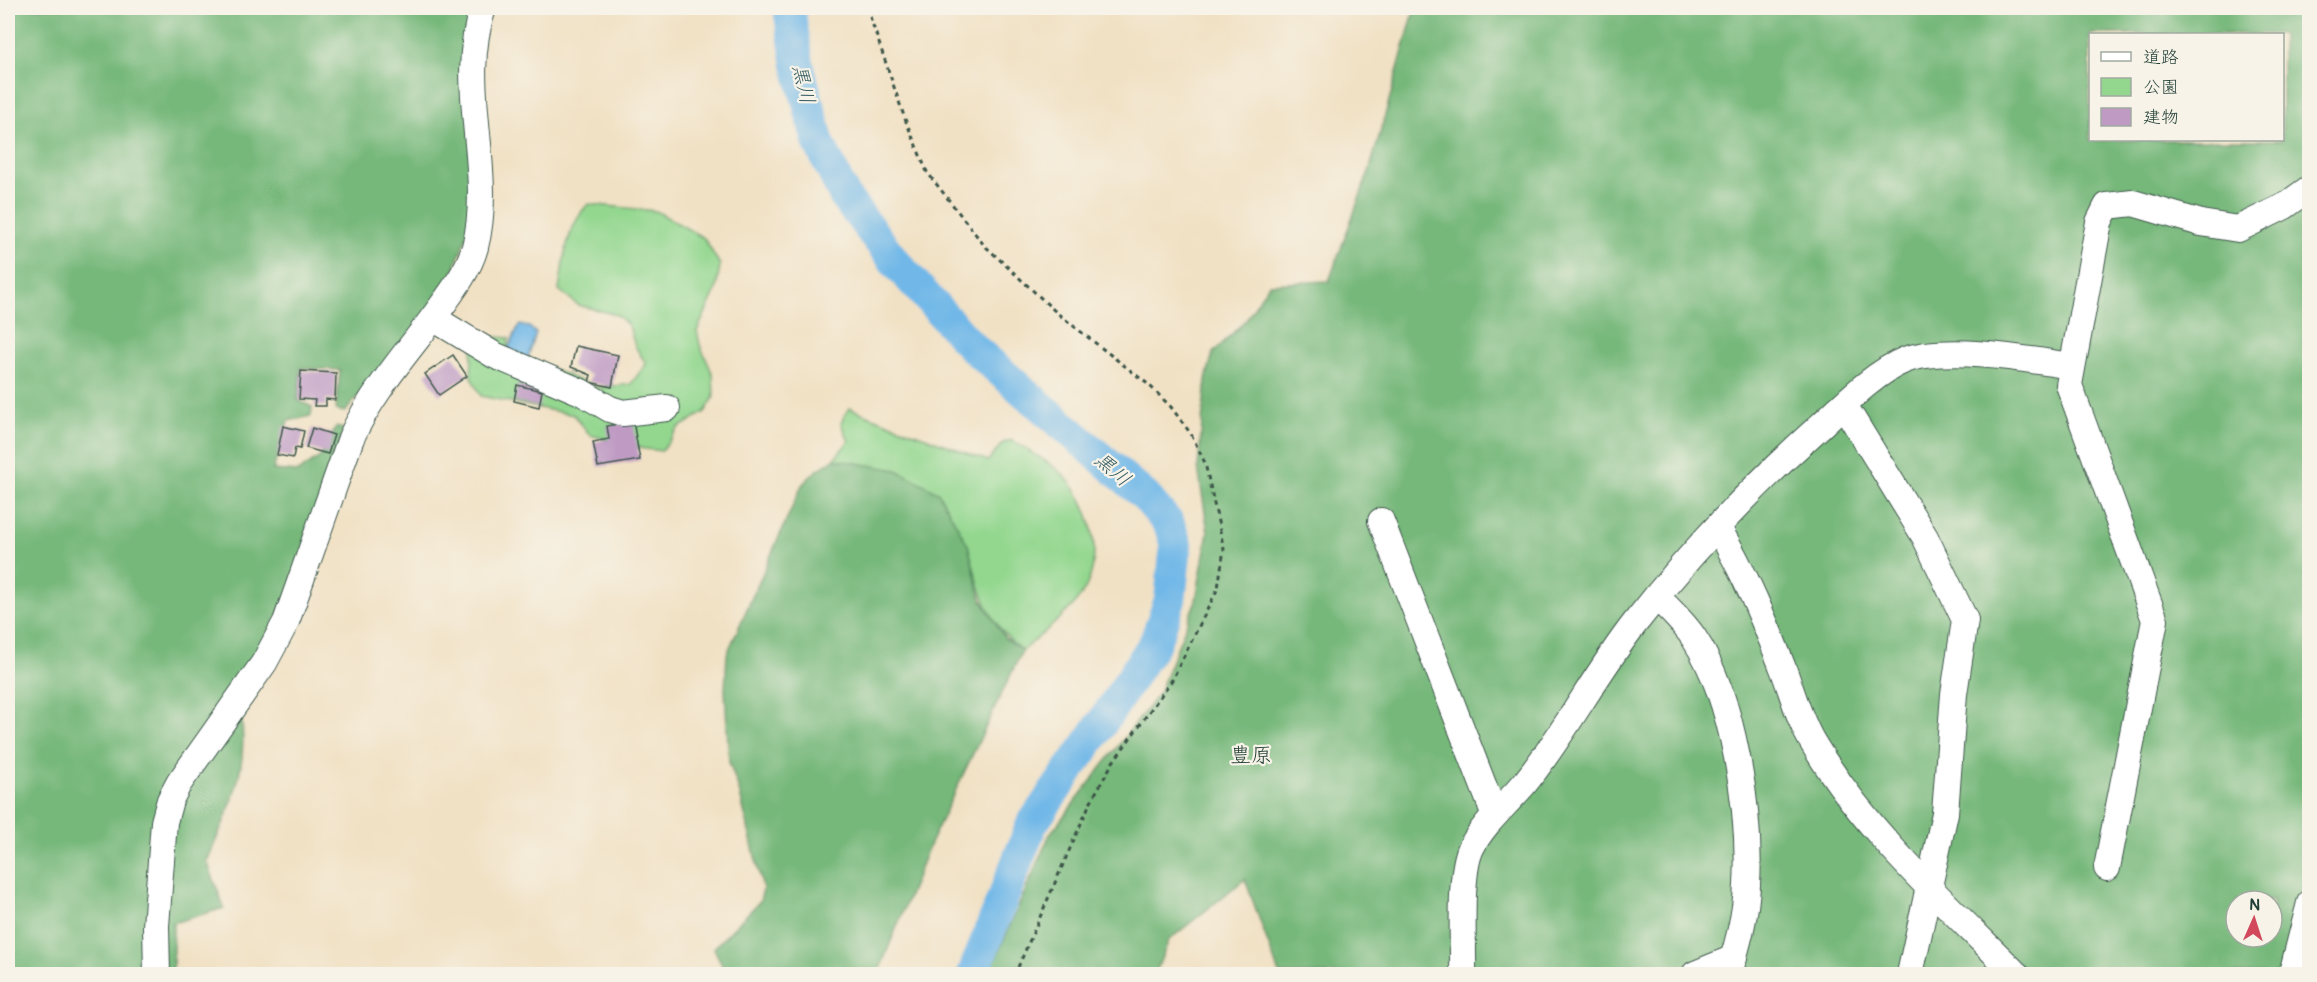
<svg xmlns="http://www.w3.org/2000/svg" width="2317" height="982" viewBox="0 0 2317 982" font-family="Pangolin,'Klee One',sans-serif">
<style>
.green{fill:#93d78f;stroke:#598a62;stroke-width:1.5}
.forest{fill:#76b87a;stroke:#4a7a57;stroke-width:1.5;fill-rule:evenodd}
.water{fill:#71b8e8;stroke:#487a8e;stroke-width:1.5}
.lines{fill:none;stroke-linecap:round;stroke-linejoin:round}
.river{stroke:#71b8e8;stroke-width:32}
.building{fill:#bf9bc4}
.minor-casing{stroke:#3e564a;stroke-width:28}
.path{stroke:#3e564a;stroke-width:3;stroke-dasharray:4.5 4.5;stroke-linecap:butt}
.minor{stroke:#fff;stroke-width:26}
.labels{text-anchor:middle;stroke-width:4.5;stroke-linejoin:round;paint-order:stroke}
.water-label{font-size:20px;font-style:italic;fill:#345c61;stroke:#f7f3e8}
.quarter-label{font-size:21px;fill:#1f3d34;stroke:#f7f3e8}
</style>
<rect width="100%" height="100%" fill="#f7f3e8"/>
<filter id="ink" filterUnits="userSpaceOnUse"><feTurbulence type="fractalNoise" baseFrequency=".0167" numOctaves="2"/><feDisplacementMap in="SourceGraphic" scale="12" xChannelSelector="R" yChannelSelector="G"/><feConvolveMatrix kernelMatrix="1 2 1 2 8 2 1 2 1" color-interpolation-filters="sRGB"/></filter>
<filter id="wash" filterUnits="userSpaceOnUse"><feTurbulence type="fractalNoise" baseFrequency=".008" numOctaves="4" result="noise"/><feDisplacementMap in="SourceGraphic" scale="24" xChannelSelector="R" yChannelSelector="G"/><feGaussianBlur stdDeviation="1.35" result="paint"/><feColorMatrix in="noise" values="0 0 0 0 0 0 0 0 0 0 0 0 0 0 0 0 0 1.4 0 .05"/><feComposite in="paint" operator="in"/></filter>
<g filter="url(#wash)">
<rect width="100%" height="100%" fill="#f1e1c4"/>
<g class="green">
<path d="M588 204 656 211 704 238 720 265 716 290 697 331 700 345 713 375 714 397 705 412 678 428 662 451 645 449 590 435 574 415 481 396 471 377 473 335 509 338 507 350 598 388 631 384 646 364 635 346 629 326 617 315 578 305 559 290C564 259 566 228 588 204Z"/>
<path d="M849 408 988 461 1003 443 1012 440C1027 450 1044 459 1058 470 1093 500 1109 564 1076 602 1060 620 1040 636 1022 651 986 622 979 588 968 545L834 459 849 441 841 423Z"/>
</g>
<g class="forest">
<path d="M8 8H470L473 219 444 296 345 412 336 410 340 370 301 368 298 400 312 407 311 416 288 421 273 470 298 472 321 456 336 427 344 429 299 576 236 694C255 758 232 803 207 861L224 908 173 923V974H8Z"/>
<path d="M1415 8H2309V974H1279L1245 879 1169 940 1155 974H989L1050 834 1159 693 1196 600 1208 532 1198 467 1206 380 1213 353 1246 320 1269 284 1329 281 1370 169ZM2090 34H2282V140H2090ZM2236 901H2272V937H2236Z"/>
<path d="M834 459 897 470 938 492 968 545 981 599 1005 638 1022 651 928 848 878 974H726L714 948 760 901 763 889 739 790 729 762 725 690 727 654 802 485 816 471Z"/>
</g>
<path class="water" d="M519 325 529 327 536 333 528 358 508 349Z"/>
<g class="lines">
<path class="river" d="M789 8 798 65 818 141 845 197 896 263 972 347 1145 496 1169 524 1176 545 1170 600 1155 642 1106 717 1032 824 973 974"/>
</g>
<g id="blocks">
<g class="building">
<path d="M576 346 618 355 612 387 589 382 591 375 571 367Z"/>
<path d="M453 355 467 376 439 395 425 374Z"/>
<path d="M301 371 336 373 335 400 326 399V406H314L315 400 299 399Z"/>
<path d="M517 385 542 391 539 407 514 401Z"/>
<path d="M633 421 640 460 598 467 593 442 609 439 607 426Z"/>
<path d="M283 426 304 431 300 449 295 448 293 458 277 455Z"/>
<path d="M312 428 334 435 328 454 306 448Z"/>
</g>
</g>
</g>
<g filter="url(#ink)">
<use href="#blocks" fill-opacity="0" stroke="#3e564a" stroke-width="1.5"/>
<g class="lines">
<defs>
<g id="minor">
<path d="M433 318 494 355 581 392 610 409 623 413 667 408"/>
<path d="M1844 405 1925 537 1965 620 1954 694 1945 813 1910 974"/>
<path d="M1381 521 1494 813"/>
<path d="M1718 528C1745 573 1765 622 1784 671 1793 695 1800 722 1813 743 1865 831 1944 902 2016 974"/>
<path d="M1657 597C1670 610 1684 623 1694 638 1734 698 1751 814 1747 885 1746 915 1737 946 1729 974"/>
<path d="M2107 868 2155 620 2069 385 2099 222 2107 206 2133 203 2201 223 2238 229 2285 206 2310 188"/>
<path d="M157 974 156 926 164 822 170 800 179 783 264 663 286 622 351 438C371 394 404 356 433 318 448 297 468 273 475 247 495 170 456 84 483 8"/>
<path d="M1463 974C1464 943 1458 872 1472 846 1485 822 1506 805 1524 784 1565 734 1595 674 1635 623 1690 553 1752 487 1818 428 1842 406 1875 372 1905 360 1946 345 2027 359 2071 366"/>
<path d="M1695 974 1734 958"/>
<path d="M2292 974 2310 903"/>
</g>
</defs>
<use href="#minor" class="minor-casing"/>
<path class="path" d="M867 8 905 119 927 172 984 245 1057 313 1149 385 1171 407 1191 434 1205 463 1224 549 1218 588 1172 680 1113 762 1090 803 1015 974"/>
<use href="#minor" class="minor"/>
</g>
</g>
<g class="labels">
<g class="water-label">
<text transform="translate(804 84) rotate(77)" y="7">黒川</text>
<text transform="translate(1113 469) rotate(41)" y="7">黒川</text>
</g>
<g class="quarter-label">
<text x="1251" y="762">豊原</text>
</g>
</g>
<rect width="2317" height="982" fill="none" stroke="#f7f3e8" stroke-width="30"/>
<rect x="2089" y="33" width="195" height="108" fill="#f7f3e8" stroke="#a1aaa0" stroke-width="1.5"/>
<rect x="2101" y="52" width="30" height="9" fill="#ffffff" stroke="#a1aaa0" stroke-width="1.5"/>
<text x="2143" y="63" font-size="18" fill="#1f3d34">道路</text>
<rect x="2101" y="78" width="30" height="18" fill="#93d78f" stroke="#a1aaa0" stroke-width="1.5"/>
<text x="2143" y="93" font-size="18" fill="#1f3d34">公園</text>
<rect x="2101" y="108" width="30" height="18" fill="#bf9bc4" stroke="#a1aaa0" stroke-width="1.5"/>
<text x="2143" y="123" font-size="18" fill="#1f3d34">建物</text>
<g transform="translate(2254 919) rotate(3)"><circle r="28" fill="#f7f3e8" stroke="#a1aaa0" stroke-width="1.5"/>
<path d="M0-4.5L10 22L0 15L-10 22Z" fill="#d1495b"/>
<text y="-9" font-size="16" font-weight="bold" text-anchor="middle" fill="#1f3d34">N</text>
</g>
</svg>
